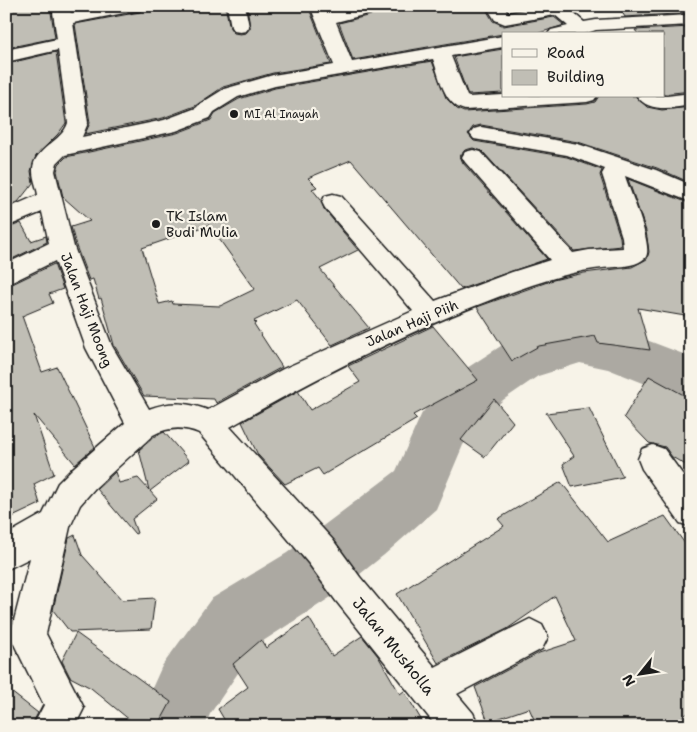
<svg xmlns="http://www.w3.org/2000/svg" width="697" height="732" viewBox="0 0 697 732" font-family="'Shantell Sans',sans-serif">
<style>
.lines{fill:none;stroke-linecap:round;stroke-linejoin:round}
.river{fill:#aca9a2;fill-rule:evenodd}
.building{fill:#c0beb5;stroke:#1c1c1c;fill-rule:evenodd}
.minor-casing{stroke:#1c1c1c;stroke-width:3}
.minor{fill:#f7f3e8;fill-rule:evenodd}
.poi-dot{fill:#1c1c1c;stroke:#f7f3e8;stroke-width:2}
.labels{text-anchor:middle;stroke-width:4.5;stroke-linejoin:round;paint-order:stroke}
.far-poi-label{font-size:11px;fill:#1c1c1c;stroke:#f7f3e8;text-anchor:start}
.poi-label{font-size:14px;fill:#1c1c1c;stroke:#f7f3e8;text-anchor:start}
.street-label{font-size:14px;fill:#1c1c1c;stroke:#f7f3e8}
.near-street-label{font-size:16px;fill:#1c1c1c;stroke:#f7f3e8}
</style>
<rect width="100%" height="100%" fill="#f7f3e8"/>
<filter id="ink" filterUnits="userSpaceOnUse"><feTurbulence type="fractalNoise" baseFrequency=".02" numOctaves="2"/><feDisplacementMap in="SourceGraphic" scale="10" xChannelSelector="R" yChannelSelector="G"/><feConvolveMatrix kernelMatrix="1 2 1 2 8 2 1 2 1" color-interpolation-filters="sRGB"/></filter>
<g filter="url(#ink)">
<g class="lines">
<path class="river" d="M580 321 615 328 691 357V402L608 369 580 363 538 376 503 400 485 417 463 445 436 509 384 555 331 597 257 645 210 714 205 726H135L162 666 211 599 287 553 396 471 422 413 447 385 467 368 504 344Z"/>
</g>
<g class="building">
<path d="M6 6H50L55 38 6 48Z"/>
<path d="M145 6H225L230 28 234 33 240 34 246 33 250 28 247 6H308L331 64 273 73 223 87 195 106 163 118 85 134 90 123 75 24 140 12Z"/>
<path d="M376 6H484L493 21 504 26 554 17 564 25 536 34H503L353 60 339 23 371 15Z"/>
<path d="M618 6H691V13L625 17Z"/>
<path d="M691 27V91L663 94V34H638L635 30Z"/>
<path d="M503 49V93L468 95 454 57Z"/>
<path d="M56 52 66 123 58 134 36 156 31 171 33 183 18 202 6 207V64Z"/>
<path d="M432 61 446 98 457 109 464 112 587 104 595 102 599 96H635L647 107 662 110 691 107V183L657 168 578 142 481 125 473 127 468 134 474 141 567 157 602 170 600 175 620 237 621 246 574 251 482 151 473 148 465 150 460 156 463 163 547 259 461 289 351 160 308 178 317 187 312 189 321 200 324 209 358 250 320 269 369 328 332 345 297 300 254 321 256 323 254 324 282 367 216 403 214 399 144 396 114 345 101 298 99 299 93 279 89 280 76 246 71 227 90 221 63 197 57 171 59 164 66 157 177 133 211 120 215 113 239 99 275 88ZM209 225 255 289 220 306 173 304 172 301 159 304 142 248Z"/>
<path d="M628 179 691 204V317L638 308 650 350 598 343 595 336 539 346 512 361 477 307 553 280 584 273 632 267 647 259 649 252 646 231Z"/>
<path d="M21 223 31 241 46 236 47 242 6 262V229Z"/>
<path d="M54 264 63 289 49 294 53 303 22 316 42 372 57 367 95 447 75 464 34 415 54 474 34 484 40 504 6 520V287Z"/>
<path d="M433 326 478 380 413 415 417 419 323 475 318 468 285 484 258 455 242 422 298 391 310 410 360 382 348 366Z"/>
<path d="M649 376 691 399V468L672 457 665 447 649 443 624 417Z"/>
<path d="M494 399 513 422 485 457 461 440Z"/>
<path d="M589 408 623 477 572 487 563 464 574 456 546 413Z"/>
<path d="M164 432 189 461 150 491 157 499 132 519 137 533 135 534 97 489 115 472 119 483 138 478 149 490 139 450 154 437Z"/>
<path d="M561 482 608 542 665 516 691 552V711L668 726H537L529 708 488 722 475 687 539 653 576 641 555 596 507 629 438 663 397 594 504 526 498 519Z"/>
<path d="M75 535 82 555 122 600 155 598 151 629 70 632 53 610 69 538Z"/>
<path d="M309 618 332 656 362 636 378 656 400 694 404 691 425 726H228L218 709 248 687 233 664 261 640 266 648Z"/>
<path d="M76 633 171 702 158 726H137L91 688 70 677 62 661Z"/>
<path d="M6 688 38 713 31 726H6Z"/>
</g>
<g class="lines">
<defs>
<g id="minor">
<path d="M52 6H70L71 13 106 6H143L140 10 134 11 73 23 88 123 82 137 164 120 196 108 200 104 224 89 273 75 334 65 310 6H328L331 12 355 6H374L371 13 336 22 352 62 503 36V47L451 56 467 96 469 97 503 95 597 96 594 100 587 102 465 110C444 105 440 78 433 59L275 86 238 97 214 112 210 118 176 131 65 155 57 163 55 171 74 247 112 346 149 409C170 401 186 402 208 410L283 369 413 311 325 208 322 202 325 196 333 194 341 196 435 301 512 272 550 260 465 162 462 157 465 152 473 150 481 152 573 253 589 250 623 248 622 237 602 174 605 169 567 155 474 139 470 134 474 129 481 127 578 144 656 170 691 185V202L625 176C629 190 655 248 645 258 638 265 625 266 616 267 586 268 560 276 532 285 427 321 326 372 230 427L333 540 360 577 435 667 530 619 542 625 548 637 542 649 457 694 473 713 479 726H436L336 601 309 564 199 433C183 426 168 427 153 435L95 488 80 505 70 527 46 634 84 708 75 726H33L44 705 10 636 30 558 6 570V535L43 514 58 483 73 468 125 423 86 348 55 261 6 285V264L49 243 42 212 6 227V209L38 195C37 187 33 179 33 171 32 149 62 142 68 123L58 50 6 62V50L57 39Z"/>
<path d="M227 6H245L249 27 246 31 240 32 234 31 231 27Z"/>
<path d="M486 6H504L508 13 544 6H565L584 22 596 20 691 15V25L596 30 584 34H548L551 30 568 26 555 15 505 24 495 20Z"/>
<path d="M691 93V105C674 108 648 113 637 96H667Z"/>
<path d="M653 445 664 449 691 486V527L680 523 642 469 638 459 642 449Z"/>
</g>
</defs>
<use href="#minor" class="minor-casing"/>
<use href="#minor" class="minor"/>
</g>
</g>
<g class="poi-dot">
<circle cx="234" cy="114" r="5"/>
<circle cx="156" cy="224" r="5"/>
</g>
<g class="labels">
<g class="far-poi-label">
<text x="244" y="118">MI Al Inayah</text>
</g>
<g class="poi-label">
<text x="166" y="221">TK Islam<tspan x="166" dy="16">Budi Mulia</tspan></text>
</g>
<g class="street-label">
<text transform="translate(87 310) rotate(69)" y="5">Jalan Haji Moong</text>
<text transform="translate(412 323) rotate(-23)" y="5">Jalan Haji Piih</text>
</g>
<g class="near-street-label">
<text transform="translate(394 646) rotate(51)" y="6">Jalan Musholla</text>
</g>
</g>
<rect width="697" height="732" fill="none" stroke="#f7f3e8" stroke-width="25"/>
<rect x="12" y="12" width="672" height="707" fill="none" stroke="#1c1c1c" stroke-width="2" filter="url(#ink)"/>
<rect x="502" y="32" width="162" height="65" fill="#f7f3e8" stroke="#9f9d96"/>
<rect x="512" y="49" width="25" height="8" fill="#f7f3e8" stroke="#9f9d96"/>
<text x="547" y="58" font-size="15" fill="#1c1c1c">Road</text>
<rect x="512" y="70" width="25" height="15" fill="#c0beb5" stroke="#9f9d96"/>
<text x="547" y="82" font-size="15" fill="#1c1c1c">Building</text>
<g transform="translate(640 674) rotate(240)" stroke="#f7f3e8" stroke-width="4" paint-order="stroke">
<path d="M0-4L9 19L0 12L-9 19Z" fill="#1c1c1c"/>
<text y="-8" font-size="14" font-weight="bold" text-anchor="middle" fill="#1c1c1c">N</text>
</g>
</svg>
